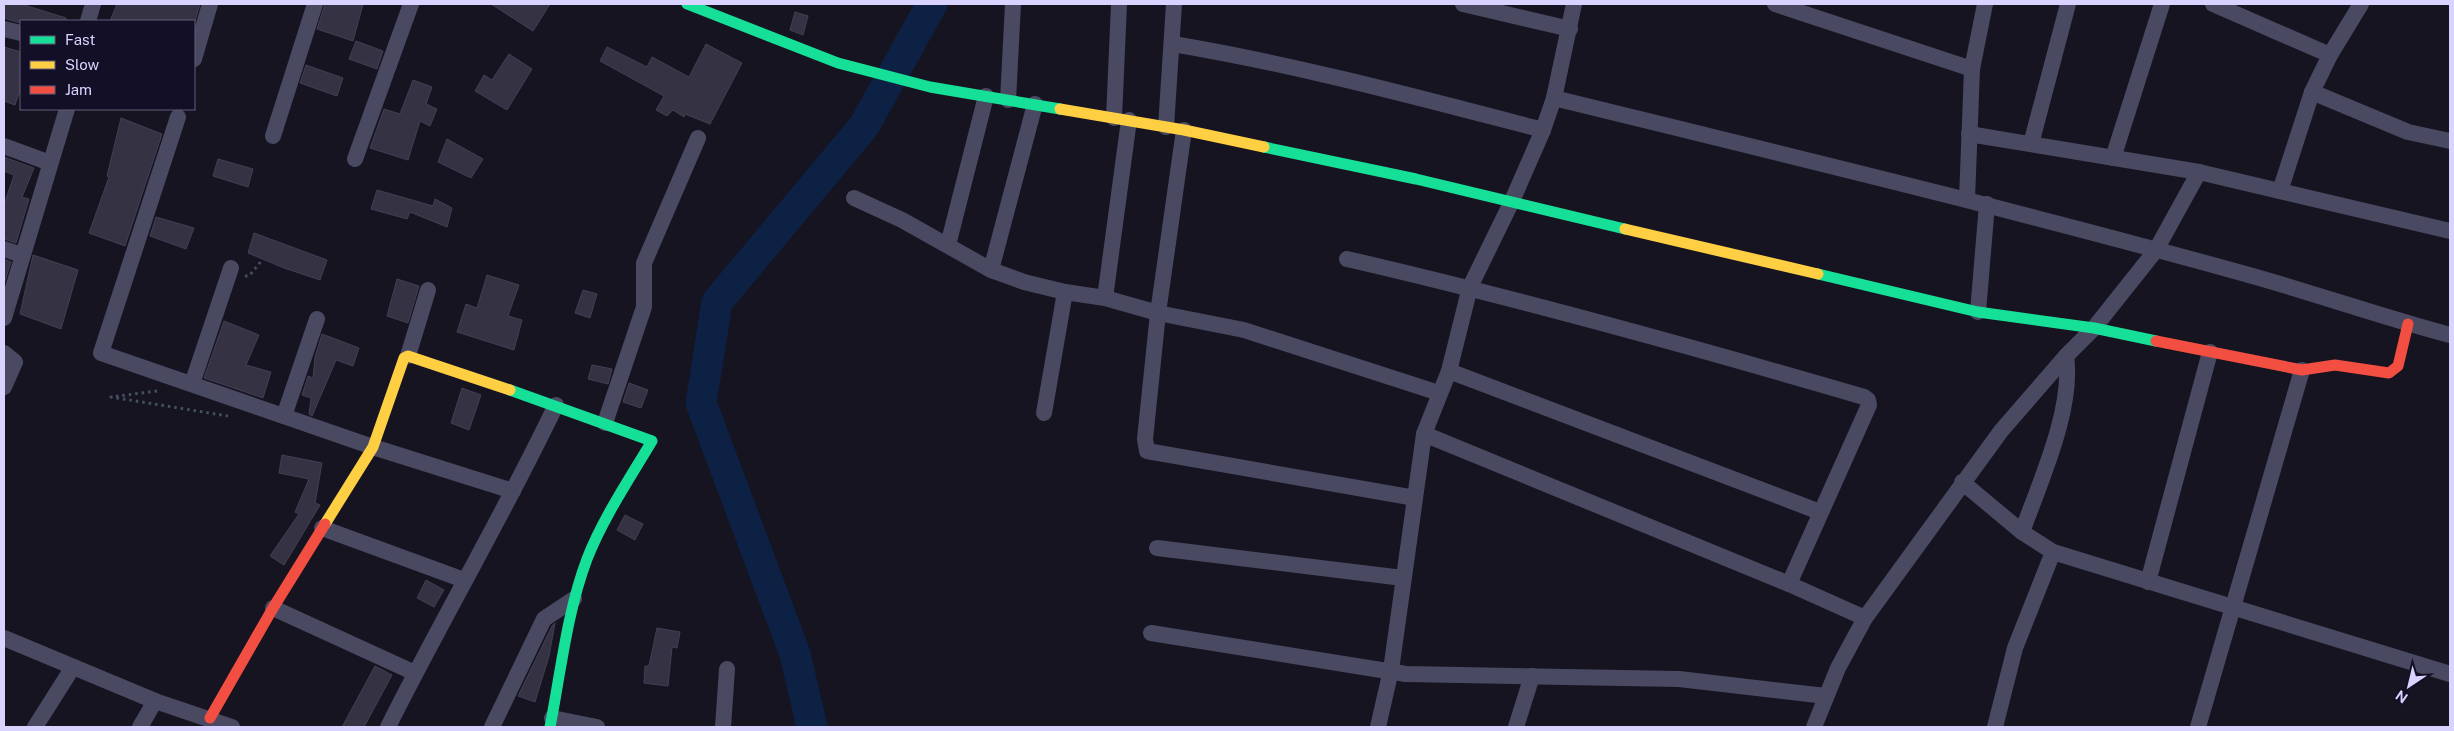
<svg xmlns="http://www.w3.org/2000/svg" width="2454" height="731" viewBox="0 0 2454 731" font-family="'Public Sans',sans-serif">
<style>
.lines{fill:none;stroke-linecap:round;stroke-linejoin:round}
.river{stroke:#0d2144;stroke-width:31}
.building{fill:#343243;stroke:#433f54}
.path{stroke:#44505f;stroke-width:3;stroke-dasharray:2.5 4;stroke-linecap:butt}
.street{stroke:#4a4962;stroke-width:16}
.fast{stroke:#16e098;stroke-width:11}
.slow{stroke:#ffcf43;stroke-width:11}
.jam{stroke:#f24e42;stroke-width:11}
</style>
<rect width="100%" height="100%" fill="#161421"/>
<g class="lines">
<path class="river" d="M812 727 795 654 701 403 717 302 864 126 932 4"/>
</g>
<g class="building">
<path d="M4 4H21L66 18V21L21 23 10 20 4 18Z"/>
<path d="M117 4H200L195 21H110Z"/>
<path d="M325 4H363L353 41 317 29Z"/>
<path d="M491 4H550L533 31Z"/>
<path d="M795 12 808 16 803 35 790 30Z"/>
<path d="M356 41 383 51 377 69 349 59Z"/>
<path d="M706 44 742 63 710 124 685 114 684 117 673 110 667 116 656 110 664 96 600 61 607 47 647 67 652 57 689 77Z"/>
<path d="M4 47 21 52V87L15 105 4 101Z"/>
<path d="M509 54 532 69 507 110 475 91 484 75 492 80Z"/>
<path d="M306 65 343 78 337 96 300 83Z"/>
<path d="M413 80 432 87 426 104 437 109 430 126 420 121 408 160 370 148 384 109 400 114Z"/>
<path d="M121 118 162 134 125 246 89 233 109 177 107 176Z"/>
<path d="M447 139 483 159 471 178 438 162Z"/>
<path d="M4 157 34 168 22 197 29 199 16 243 4 239V205L14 175 4 171Z"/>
<path d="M218 159 253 169 248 187 213 176Z"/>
<path d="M377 190 433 206 435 199 452 208 447 227 410 212 407 219 371 209Z"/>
<path d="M156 217 194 228 186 249 150 236Z"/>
<path d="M254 233 327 260 320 280 284 268 248 253Z"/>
<path d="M33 255 78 270 61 329 20 314Z"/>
<path d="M4 259 11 262 4 284Z"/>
<path d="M487 275 519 285 508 316 522 320 514 350 457 332 466 304 477 308Z"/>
<path d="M397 279 419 286 408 323 387 316Z"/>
<path d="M583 290 597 294 590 318 575 313Z"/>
<path d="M224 321 259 335 246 365 271 372 263 398 204 378Z"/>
<path d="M322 334 359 348 353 366 336 360 312 416 309 414 311 398 302 395 308 376 313 378 315 357Z"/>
<path d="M592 365 612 369 608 384 588 379Z"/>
<path d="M629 383 648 390 641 408 623 402Z"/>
<path d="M462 388 481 395 469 430 451 423Z"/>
<path d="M282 455 322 463 315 503 320 505 284 565 270 556 299 514 295 512 309 479 279 473Z"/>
<path d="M625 515 643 524 635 540 617 530Z"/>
<path d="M426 580 444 590 434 607 417 598Z"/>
<path d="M555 623 549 656 535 702 518 696 552 626Z"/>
<path d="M657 628 680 632 677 648 672 647 668 686 644 683 645 666H649Z"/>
<path d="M375 666 392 675 364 727H342Z"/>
</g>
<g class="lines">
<g class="path">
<path d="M245 276H249L263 259"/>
<path d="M157 391 111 397 228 416"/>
</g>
<g class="street">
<path d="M1463 4 1570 29"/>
<path d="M1775 4 1972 69"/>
<path d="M2213 4 2330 55"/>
<path d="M88 21 93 4"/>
<path d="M4 29 21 33"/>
<path d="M1173 44C1298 65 1420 98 1543 130"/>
<path d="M194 59 210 4"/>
<path d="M2312 92 2408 132 2450 141"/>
<path d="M1554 98C1786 155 2019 211 2249 275 2317 294 2382 317 2450 335"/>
<path d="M1008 100 1013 4"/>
<path d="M178 117 101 353 373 447 513 491"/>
<path d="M1114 118 1119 4"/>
<path d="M1166 127 1174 4"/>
<path d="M1184 130 1158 313 1145 439 1147 451 1415 498"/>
<path d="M1969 134 2199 172 2450 231"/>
<path d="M273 136 315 4"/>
<path d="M2031 144 2068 4"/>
<path d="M4 146 50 163"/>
<path d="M2113 158 2162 4"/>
<path d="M355 159 411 4"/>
<path d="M2280 191 2312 92 2330 55 2361 4"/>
<path d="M854 198 902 220 991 270 1024 282 1065 292 1105 298 1158 313 1244 330 1439 393"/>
<path d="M1967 199 1972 69 1985 4"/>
<path d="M948 245 986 96"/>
<path d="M4 249 22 255"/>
<path d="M1347 259C1521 299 1693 347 1864 397L1868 400 1869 405 1789 584"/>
<path d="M991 270 1035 104"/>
<path d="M1105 298 1129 120"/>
<path d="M1978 312 1987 204"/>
<path d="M4 318 67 109"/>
<path d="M4 353 15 362 4 387"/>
<path d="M408 356 428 290"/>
<path d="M1449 371 1820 512"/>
<path d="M192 384 231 268"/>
<path d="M1044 413 1065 292"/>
<path d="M284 416 317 319"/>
<path d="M605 423 644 307V263L698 138"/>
<path d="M1424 434 1789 584 1865 618"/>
<path d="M1962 482 2022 532 2053 552 2450 674"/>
<path d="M322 528 464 580"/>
<path d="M2022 532C2040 482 2074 408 2066 356"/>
<path d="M1157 548 1403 578"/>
<path d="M2148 582 2210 352"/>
<path d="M273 608 415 673"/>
<path d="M1151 633 1406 674 1679 679 1826 696"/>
<path d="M4 638 155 701 232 727"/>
<path d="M552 718 597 727"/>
<path d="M35 727 73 667"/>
<path d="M140 727 155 701"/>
<path d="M388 727C442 619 504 514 556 405"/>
<path d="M492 727 544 619 574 599"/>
<path d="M723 727 727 669"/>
<path d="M1378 727 1391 670 1424 434 1449 371 1470 287 1512 201 1543 130 1554 98 1574 4"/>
<path d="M1516 727 1532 676"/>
<path d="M1814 727 1838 668 1865 618 2001 431 2066 356 2094 328 2156 250 2199 172"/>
<path d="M1995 727 2015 648 2053 552"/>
<path d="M2198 727 2302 370"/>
</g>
<g class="fast">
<path d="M687 4 838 63 930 87 1060 109"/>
<path d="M1264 147 1416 179 1625 229"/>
<path d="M1818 274 1978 312 2094 328 2156 341"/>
<path d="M510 390 652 441C630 478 603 518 587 559 567 612 561 671 550 727"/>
</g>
<g class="slow">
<path d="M1060 109 1184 130 1264 147"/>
<path d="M1625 229 1818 274"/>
<path d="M325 524 373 447 404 358 408 356 510 390"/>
</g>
<g class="jam">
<path d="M2156 341 2302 370 2335 365 2389 373 2398 366 2408 324"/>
<path d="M210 718 273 608 325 524"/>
</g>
</g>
<rect width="2454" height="731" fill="none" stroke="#d9d4ff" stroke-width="10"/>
<rect x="20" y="20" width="175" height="90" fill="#130f26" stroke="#625e7d"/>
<rect x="30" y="36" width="25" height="8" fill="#16e098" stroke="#625e7d"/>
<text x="65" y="45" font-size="15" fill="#d9d4ff">Fast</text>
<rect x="30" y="61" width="25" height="8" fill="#ffcf43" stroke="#625e7d"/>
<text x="65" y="70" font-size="15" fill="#d9d4ff">Slow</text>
<rect x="30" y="86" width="25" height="8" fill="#f24e42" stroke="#625e7d"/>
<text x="65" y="95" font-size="15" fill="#d9d4ff">Jam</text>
<g transform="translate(2409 686) rotate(215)" stroke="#130f26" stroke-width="4" paint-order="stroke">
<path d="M0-4L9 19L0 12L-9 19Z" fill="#d9d4ff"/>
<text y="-8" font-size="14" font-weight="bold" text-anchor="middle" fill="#d9d4ff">N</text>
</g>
</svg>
